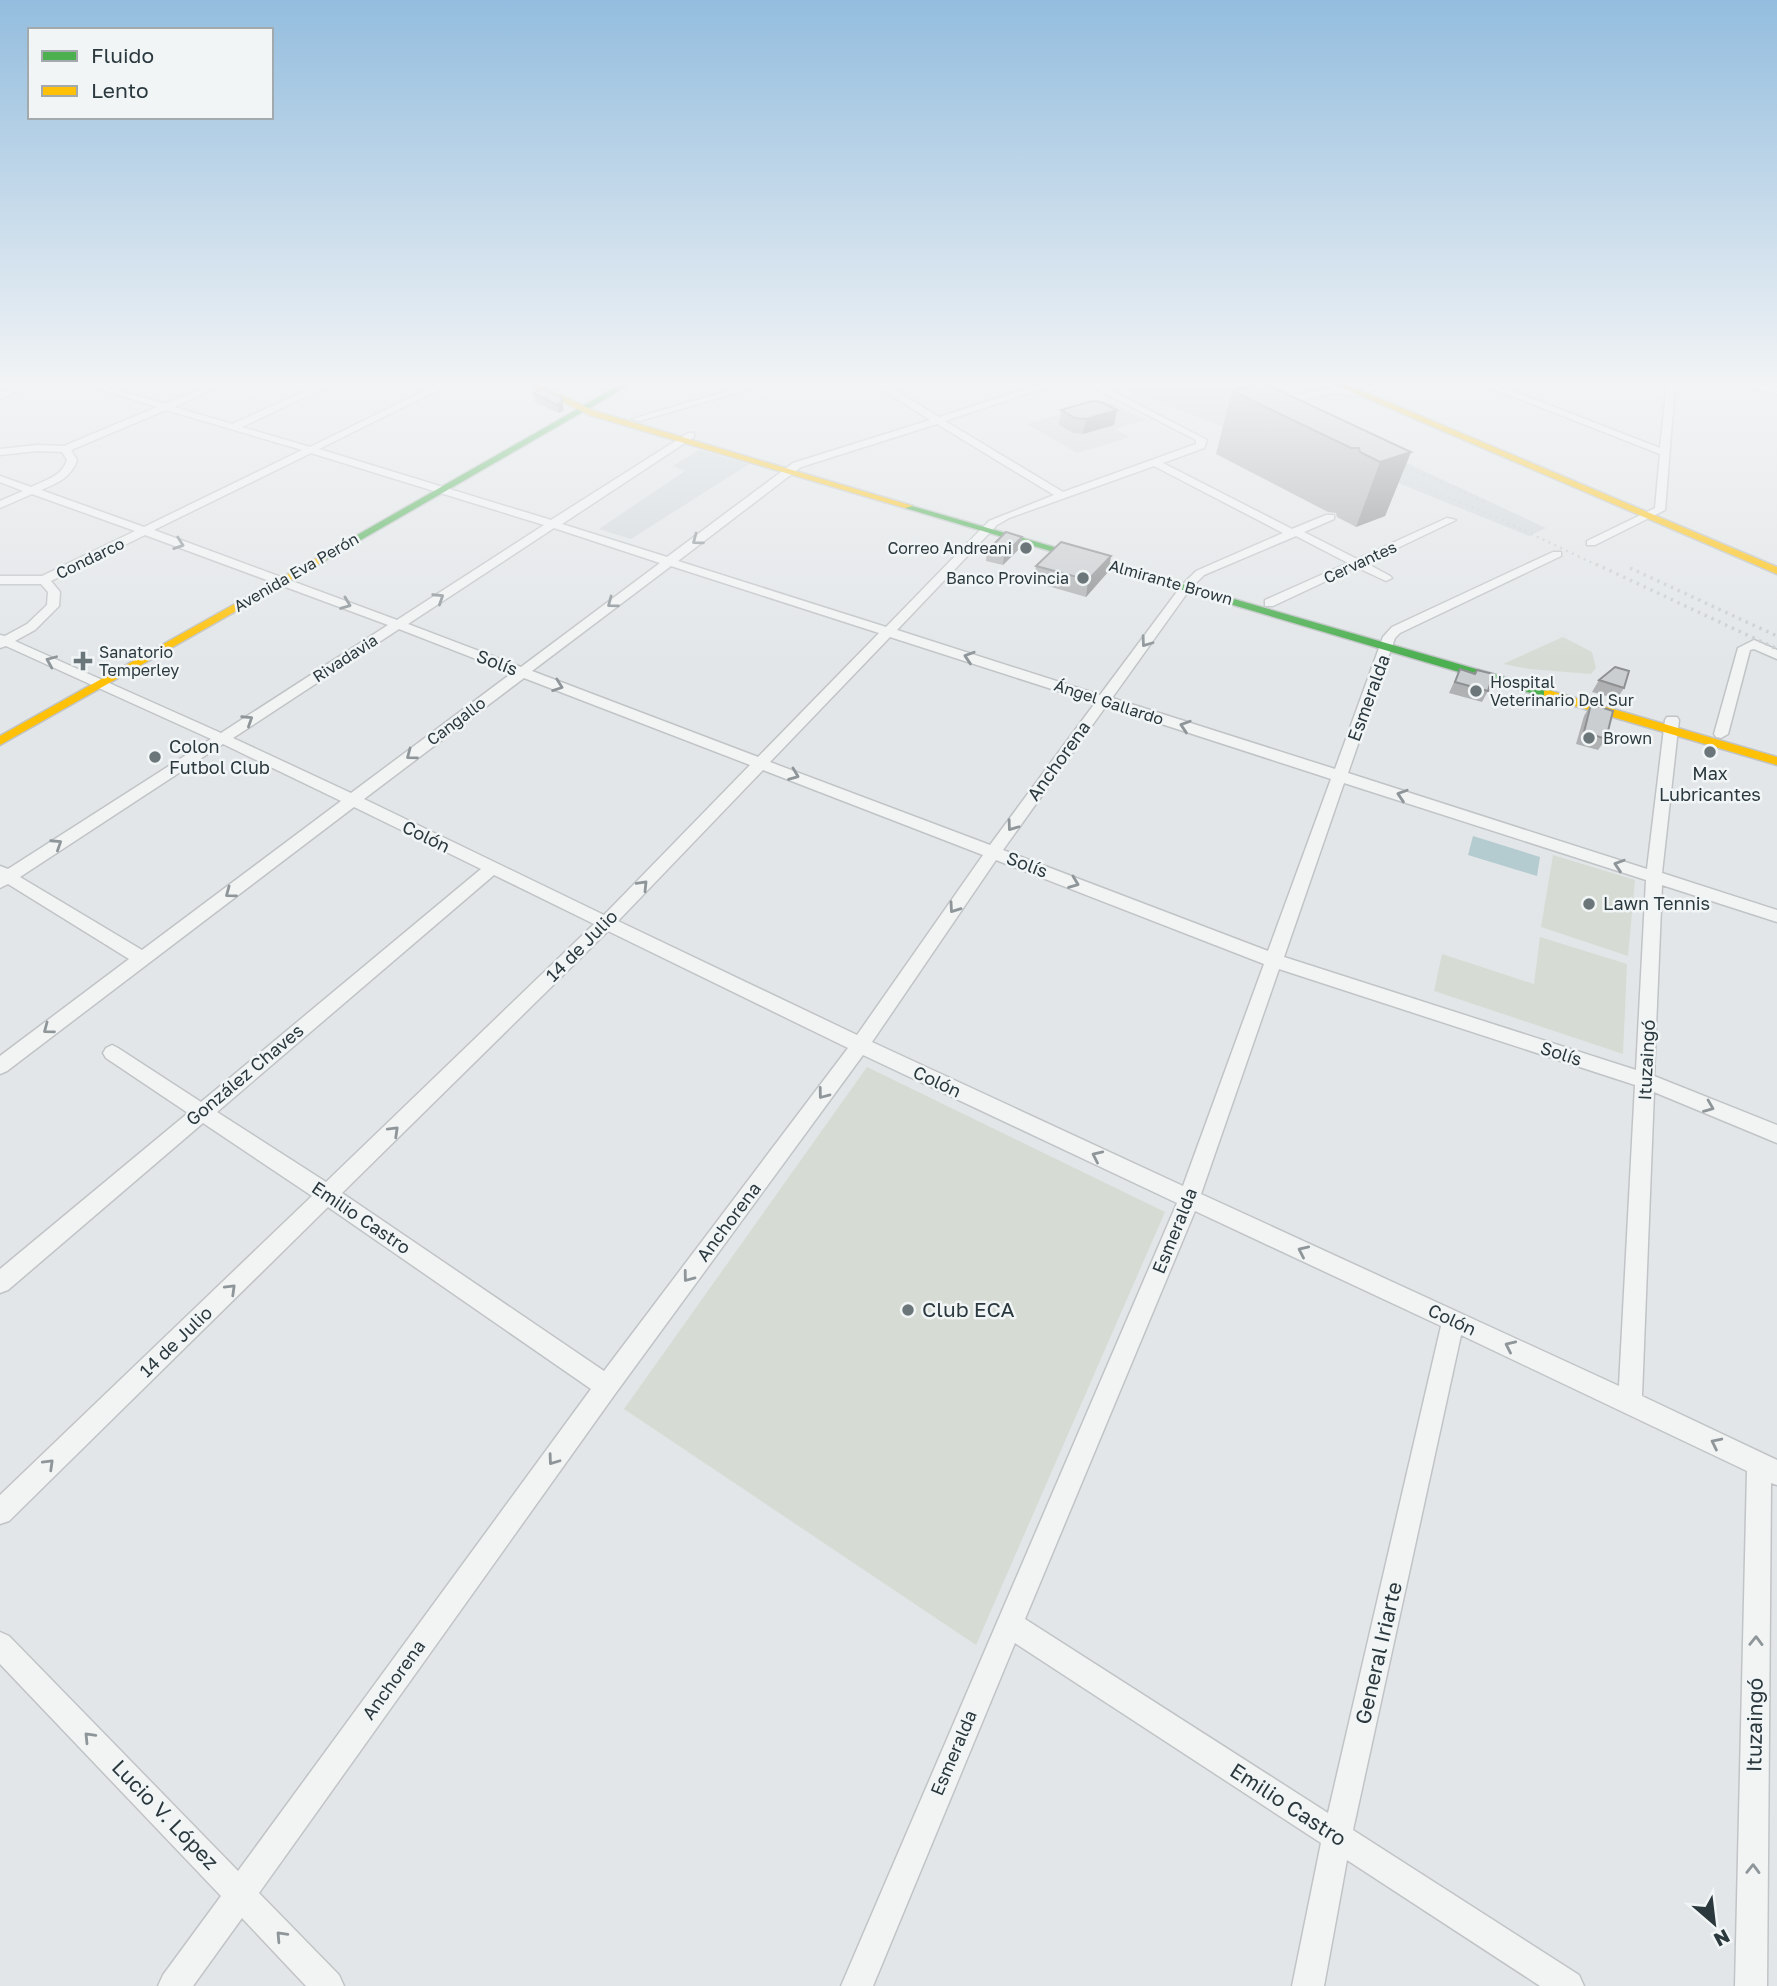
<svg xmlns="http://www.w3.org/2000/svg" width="1777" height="1986" viewBox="0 0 1777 1986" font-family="'Golos Text',sans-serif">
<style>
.built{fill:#d2d7da}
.green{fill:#d6dbd4}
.water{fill:#b4cbd0}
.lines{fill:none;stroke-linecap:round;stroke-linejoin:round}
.street-casing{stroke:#c1c4c6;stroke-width:3}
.fast-casing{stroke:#c1c4c6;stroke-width:3}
.slow-casing{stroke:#c1c4c6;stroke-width:3}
.street{fill:#f2f4f4;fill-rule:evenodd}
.fast{fill:#4caf50;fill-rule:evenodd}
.slow{fill:#ffc107;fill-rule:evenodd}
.rail-far1{stroke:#cbcecf;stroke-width:2.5;stroke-dasharray:2 4.5;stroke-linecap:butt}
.rail{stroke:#cbcecf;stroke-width:3.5;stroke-dasharray:2.5 5;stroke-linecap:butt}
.wall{fill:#afb1b3}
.shaded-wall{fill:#8e9092}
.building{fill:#cbced0;stroke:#8e9092;stroke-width:2}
.oneway{stroke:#8e969a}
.poi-dot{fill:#6b767a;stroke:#f1f5f6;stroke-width:2.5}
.labels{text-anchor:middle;stroke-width:5;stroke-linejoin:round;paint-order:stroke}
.far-poi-label{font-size:16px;fill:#2b393f;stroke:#f1f5f6;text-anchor:start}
.far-street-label{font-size:16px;fill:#2b393f;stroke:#f1f5f6}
.street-label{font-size:18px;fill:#2b393f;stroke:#f1f5f6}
.poi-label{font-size:18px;fill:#2b393f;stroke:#f1f5f6;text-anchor:start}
.near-poi-label{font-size:21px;fill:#2b393f;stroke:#f1f5f6;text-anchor:start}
.near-street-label{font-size:21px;fill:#2b393f;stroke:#f1f5f6}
</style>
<rect width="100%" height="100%" fill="#e3e6e8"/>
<g class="built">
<path d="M1115 383H1235L1546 528 1529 536 1356 466 1227 428 1135 394Z"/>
<path d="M1107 401 1146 420 1115 429 1130 437 1077 453 1027 424Z"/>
<path d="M699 450 749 464 631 539 599 529 685 471 673 466Z"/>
</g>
<g class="green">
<path d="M1563 637 1592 652 1596 668 1591 674 1529 669 1503 664Z"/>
<path d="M1553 855 1635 880 1628 956 1541 927Z"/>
<path d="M1540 937 1627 964 1623 1054 1434 991 1442 954 1534 984Z"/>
<path d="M867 1067 1165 1212 976 1645 624 1409Z"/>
</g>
<path class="water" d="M1473 836 1540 857 1537 876 1468 855Z"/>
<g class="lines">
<defs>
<g id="street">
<path d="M24 383H37L0 399V393Z"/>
<path d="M81 383H96L165 404 215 383H227L174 407 232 424 323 383H335L242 427 310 447 440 383H452L319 449 551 520 688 433H694V437L562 524 667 557 793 463 930 420 872 383H883L939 417 1045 383H1059L945 421 1063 492 1196 444V440L1085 383H1097L1207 440 1204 448 1163 463 1292 529 1326 515H1334V519L1304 532 1357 559 1447 518 1456 520 1366 563 1390 576 1392 578 1386 581 1356 567 1273 606H1265V600L1348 563 1296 536 1204 575 1190 589 1112 698 1335 769 1383 637 1392 627 1553 552H1561V556L1400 633 1395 638 1348 773 1647 869 1665 720 1667 717H1677L1679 720 1662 873 1777 910V922L1662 885 1654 1076 1777 1125V1143L1654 1092 1642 1396 1777 1460V1485L1771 1483 1767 1986H1735L1747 1471 1461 1335 1353 1830 1579 1975 1584 1986H1540L1347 1860 1324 1986H1292L1321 1843 1015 1643 873 1986H841L1177 1203 863 1055 615 1394 259 1893 339 1975 344 1986H306L242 1918 193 1986H158L163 1975 221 1896 0 1664V1632L9 1636 238 1871 591 1389 328 1207 9 1521 0 1524V1495L312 1196 203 1123 8 1290 0 1293V1269L188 1113 106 1058 103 1053 106 1048 112 1045 118 1048 201 1102 481 869 354 807 7 1071 0 1074V1056L129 959 8 884 0 888V866L8 869 211 739 6 646 0 648V635L5 636 27 624 47 605 48 592 41 584H0V576H42L135 531 32 494 0 508V501L23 491 0 482V476L31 487C46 480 62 476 67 460L62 452 37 451 0 455V449L37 445 64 446 157 407ZM166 410 302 450 144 527 41 490C57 483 71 478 77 460L71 450ZM937 424 1054 495 989 521 886 627 678 561 801 467ZM311 453 544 525 397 620 154 530ZM1154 466 1283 533 1196 571 1182 585 1100 695 897 630 997 525 1009 518ZM554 528 660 563 521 667 408 624ZM145 535 388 625 221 733 15 641 35 630 59 606 60 592 51 581ZM671 566 879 633 758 757 532 671ZM399 629 512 673 351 793 233 738ZM890 637 1095 703 990 845 770 762ZM524 678 750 765 604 915 364 799ZM1106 706 1331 779 1268 951 1003 850ZM223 744 341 801 142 950 20 877ZM763 770 983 855 857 1035 618 921ZM1344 783 1646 880 1636 1070 1284 957ZM996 860 1264 964 1183 1186 872 1042ZM494 875 594 924 326 1182 217 1112ZM608 931 848 1048 604 1371 342 1193ZM1279 969 1635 1085 1619 1386 1201 1194ZM1195 1211 1441 1326 1328 1813 1025 1619Z"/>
<path d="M755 383H770L640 421 632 419Z"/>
<path d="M1252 383H1264L1285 393 1302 394 1335 387 1358 390 1378 383H1391L1359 396 1335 393 1302 400 1280 398Z"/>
<path d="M1479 383H1492L1660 448 1667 383H1675L1665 510 1595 545H1587V541L1655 508 1660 454Z"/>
<path d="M1726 383H1748L1777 388V394Z"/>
<path d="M1754 640 1777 650V659L1754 649 1750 650 1728 734 1721 738 1716 737 1714 734 1738 648Z"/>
</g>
<g id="fast">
<path d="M623 383H633L326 560 317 558Z"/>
<path d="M905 504 1552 691 1554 694 1552 697H1544L905 508Z"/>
</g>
<g id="slow">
<path d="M524 383H535L595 411 913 506 905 508 589 415Z"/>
<path d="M1331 383H1343L1777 567V574Z"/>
<path d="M322 555 327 558 326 560 0 745V736Z"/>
<path d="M1548 690 1777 757V765L1544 697V691Z"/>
</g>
</defs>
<use href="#street" class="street-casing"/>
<use href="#fast" class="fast-casing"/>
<use href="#slow" class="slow-casing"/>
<use href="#street" class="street"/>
<use href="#fast" class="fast"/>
<use href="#slow" class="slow"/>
<g class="rail-far1">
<path d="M1141 383 1167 394"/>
<path d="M1160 383 1244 418"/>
<path d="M1188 383 1213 395"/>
<path d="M1218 383 1253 399"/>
<path d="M1387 459 1484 501"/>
<path d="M1381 471 1489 514 1599 566"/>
</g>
<g class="rail">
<path d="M1596 564 1777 649"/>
<path d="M1630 568 1777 636"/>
</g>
</g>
<g class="wall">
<path d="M1232 391 1411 452 1385 516 1356 527 1337 517 1336 513 1328 512 1216 454Z"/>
<path d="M533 393 562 398 564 410 559 413 535 402Z"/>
<path d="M1061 410H1117L1114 425 1083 434 1073 433 1059 425Z"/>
<path d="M1022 537 1021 547 1003 565 986 561 987 551Z"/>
<path d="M1111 556 1108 572 1086 597 1034 582 1036 566Z"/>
<path d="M1460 669 1475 673 1477 670 1488 691 1482 702 1449 693Z"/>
<path d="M1599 680 1624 688 1617 699 1592 692Z"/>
<path d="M1591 704 1606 739 1598 750 1576 744 1584 716Z"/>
</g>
<g class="shaded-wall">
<path d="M562 401 564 410 559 413 557 405Z"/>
<path d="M1117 410 1114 425 1083 434 1086 419Z"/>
<path d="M1411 452 1385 516 1356 527 1380 462Z"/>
<path d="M1022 537 1021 547 1003 565 1004 555Z"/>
<path d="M1111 556 1108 572 1086 597 1088 580Z"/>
</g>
<g class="building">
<path d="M1260 383H1263L1411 452 1380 462 1360 452 1359 448H1351L1232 391Z"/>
<path d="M543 389 562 398V401L557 405 533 393Z"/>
<path d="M1092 401 1101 402 1117 410 1086 419 1075 418 1061 410Z"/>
<path d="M1006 532 1022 537 1004 555 987 551Z"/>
<path d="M1061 542 1111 556 1088 580 1036 566Z"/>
<path d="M1615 667 1629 671 1624 688 1599 680Z"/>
<path d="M1460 669 1475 674 1477 670 1493 674 1488 691 1455 682Z"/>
<path d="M1591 704 1613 711 1606 739 1584 732Z"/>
</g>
<defs><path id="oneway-chevron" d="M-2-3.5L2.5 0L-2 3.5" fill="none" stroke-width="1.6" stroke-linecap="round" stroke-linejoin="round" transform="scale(1.75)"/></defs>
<g class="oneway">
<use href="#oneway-chevron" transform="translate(697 540) rotate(143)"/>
<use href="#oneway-chevron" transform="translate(179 544) rotate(19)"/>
<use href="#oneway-chevron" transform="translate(439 598) rotate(-33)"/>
<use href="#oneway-chevron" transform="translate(612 603) rotate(143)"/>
<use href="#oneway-chevron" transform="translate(346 604) rotate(21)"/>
<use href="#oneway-chevron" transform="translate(1146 642) rotate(126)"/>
<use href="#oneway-chevron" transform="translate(969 657) rotate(-162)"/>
<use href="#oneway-chevron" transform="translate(51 661) rotate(-157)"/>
<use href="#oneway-chevron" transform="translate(558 686) rotate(20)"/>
<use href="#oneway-chevron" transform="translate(248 720) rotate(-33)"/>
<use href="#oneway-chevron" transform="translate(1185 726) rotate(-162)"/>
<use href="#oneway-chevron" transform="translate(411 755) rotate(143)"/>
<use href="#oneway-chevron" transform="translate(794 775) rotate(21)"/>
<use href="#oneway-chevron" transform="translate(1402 795) rotate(-162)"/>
<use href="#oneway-chevron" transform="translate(1012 826) rotate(126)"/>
<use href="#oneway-chevron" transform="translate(57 844) rotate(-33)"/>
<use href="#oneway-chevron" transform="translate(1619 865) rotate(-162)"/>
<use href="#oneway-chevron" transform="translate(1074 883) rotate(21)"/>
<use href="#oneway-chevron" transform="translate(643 885) rotate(-46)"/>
<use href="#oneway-chevron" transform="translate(230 893) rotate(143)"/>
<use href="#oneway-chevron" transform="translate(954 908) rotate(125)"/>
<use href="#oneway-chevron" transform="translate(48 1029) rotate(143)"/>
<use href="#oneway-chevron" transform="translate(823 1094) rotate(127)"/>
<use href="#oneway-chevron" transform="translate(1709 1107) rotate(22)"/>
<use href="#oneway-chevron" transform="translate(394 1131) rotate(-44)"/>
<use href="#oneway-chevron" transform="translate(1097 1156) rotate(-155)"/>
<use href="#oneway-chevron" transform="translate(1303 1251) rotate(-155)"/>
<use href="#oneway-chevron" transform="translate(688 1277) rotate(127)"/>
<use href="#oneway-chevron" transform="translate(231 1289) rotate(-44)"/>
<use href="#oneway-chevron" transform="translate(1510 1346) rotate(-155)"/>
<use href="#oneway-chevron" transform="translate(1716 1443) rotate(-154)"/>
<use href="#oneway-chevron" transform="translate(553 1460) rotate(126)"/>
<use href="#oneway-chevron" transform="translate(49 1464) rotate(-44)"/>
<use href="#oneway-chevron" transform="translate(1756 1641) rotate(-89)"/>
<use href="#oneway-chevron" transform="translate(89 1737) rotate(-134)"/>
<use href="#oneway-chevron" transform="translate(1753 1869) rotate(-89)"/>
<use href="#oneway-chevron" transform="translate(281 1936) rotate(-133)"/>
</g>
<linearGradient id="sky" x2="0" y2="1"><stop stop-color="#93bdde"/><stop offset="0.58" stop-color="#f2f4f5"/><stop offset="1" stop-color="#f2f4f5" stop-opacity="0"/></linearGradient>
<rect width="1777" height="661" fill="url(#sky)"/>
<g class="poi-dot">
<circle cx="1026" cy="548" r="7"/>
<circle cx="1083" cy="578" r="7"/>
<path d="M79.5 650.5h7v7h7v7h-7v7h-7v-7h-7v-7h7z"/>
<circle cx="1476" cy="691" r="7"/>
<circle cx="1589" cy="738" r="7"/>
<circle cx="1710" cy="752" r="7"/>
<circle cx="155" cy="757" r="7"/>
<circle cx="1589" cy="904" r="7"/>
<circle cx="908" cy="1310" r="7"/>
</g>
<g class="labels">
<g class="far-poi-label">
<text x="1012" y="554" text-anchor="end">Correo Andreani</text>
<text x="1069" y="584" text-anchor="end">Banco Provincia</text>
<text x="99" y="658">Sanatorio<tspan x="99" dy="18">Temperley</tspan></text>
<text x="1490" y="688">Hospital<tspan x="1490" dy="18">Veterinario Del Sur</tspan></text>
<text x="1603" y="744">Brown</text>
</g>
<g class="far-street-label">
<text transform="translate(90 558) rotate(-26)" y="6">Condarco</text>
<text transform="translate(1360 562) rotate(-25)" y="6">Cervantes</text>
<text transform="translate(296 572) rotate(-30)" y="6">Avenida Eva Perón</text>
<text transform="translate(1171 582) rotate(16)" y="6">Almirante Brown</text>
<text transform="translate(345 658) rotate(-33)" y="6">Rivadavia</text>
<text transform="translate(1109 702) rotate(18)" y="6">Ángel Gallardo</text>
<text transform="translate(456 721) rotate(-37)" y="6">Cangallo</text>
</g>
<g class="street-label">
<text transform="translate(497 663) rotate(21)" y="6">Solís</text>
<text transform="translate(1369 698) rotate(-70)" y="6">Esmeralda</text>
<text transform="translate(1059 761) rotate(-54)" y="6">Anchorena</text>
<text transform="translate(426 837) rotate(26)" y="6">Colón</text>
<text transform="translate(1027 865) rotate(21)" y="6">Solís</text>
<text transform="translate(582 946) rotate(-45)" y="6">14 de Julio</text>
<text transform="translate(1561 1054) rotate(18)" y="6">Solís</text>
<text transform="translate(1647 1060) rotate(-87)" y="6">Ituzaingó</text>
<text transform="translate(245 1075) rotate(-40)" y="6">González Chaves</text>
<text transform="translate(937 1082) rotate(25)" y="6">Colón</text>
<text transform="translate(361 1218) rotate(34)" y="6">Emilio Castro</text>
<text transform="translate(729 1222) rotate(-53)" y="6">Anchorena</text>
<text transform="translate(1175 1231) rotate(-68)" y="6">Esmeralda</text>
<text transform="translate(1452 1320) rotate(25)" y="6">Colón</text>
<text transform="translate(176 1342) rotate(-44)" y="6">14 de Julio</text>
<text transform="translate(394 1680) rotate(-54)" y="6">Anchorena</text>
<text transform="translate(954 1753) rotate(-67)" y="6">Esmeralda</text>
</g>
<g class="poi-label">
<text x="169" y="753">Colon<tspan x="169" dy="21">Futbol Club</tspan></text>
<text x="1710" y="780" text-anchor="middle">Max<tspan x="1710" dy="21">Lubricantes</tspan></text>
<text x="1603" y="910">Lawn Tennis</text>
</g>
<g class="near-poi-label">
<text x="922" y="1317">Club ECA</text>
</g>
<g class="near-street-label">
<text transform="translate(1379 1653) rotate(-77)" y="7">General Iriarte</text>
<text transform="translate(1755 1725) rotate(-89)" y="7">Ituzaingó</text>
<text transform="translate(1288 1805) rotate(33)" y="7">Emilio Castro</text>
<text transform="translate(165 1815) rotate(46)" y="7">Lucio V. López</text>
</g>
</g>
<rect x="28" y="28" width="245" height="91" fill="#f1f5f6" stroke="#a2aaad" stroke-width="2"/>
<rect x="42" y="51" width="35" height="10" fill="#4caf50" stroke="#a2aaad" stroke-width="2"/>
<text x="91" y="63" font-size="21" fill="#2b393f">Fluido</text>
<rect x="42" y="86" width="35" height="10" fill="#ffc107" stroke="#a2aaad" stroke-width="2"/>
<text x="91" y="98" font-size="21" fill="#2b393f">Lento</text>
<g transform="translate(1714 1923) rotate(152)" stroke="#f1f5f6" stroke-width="5" paint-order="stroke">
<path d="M0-5L12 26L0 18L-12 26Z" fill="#2b393f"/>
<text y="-10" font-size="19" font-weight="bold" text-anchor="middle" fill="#2b393f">N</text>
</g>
</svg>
